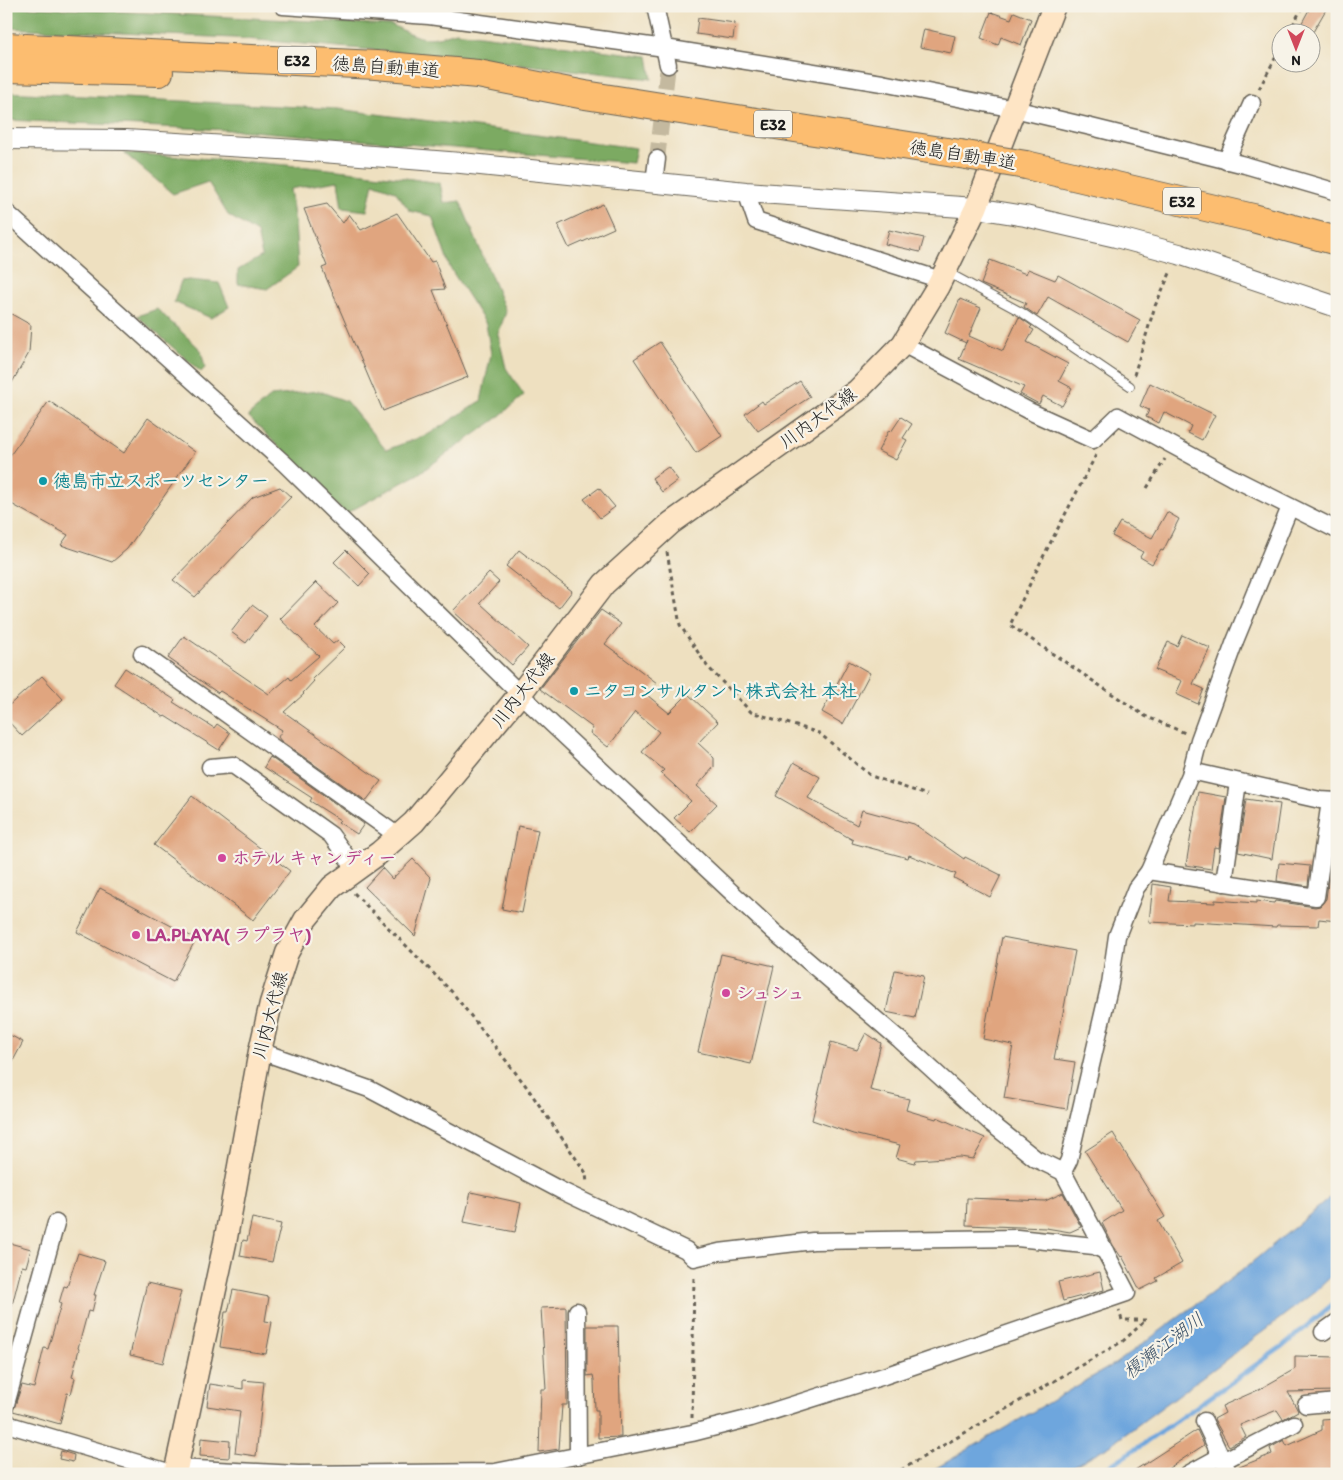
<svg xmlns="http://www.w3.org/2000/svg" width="1343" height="1480" viewBox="0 0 1343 1480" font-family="Itim,'Klee One',sans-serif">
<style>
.forest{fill:#7caa62;stroke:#4c633f}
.water{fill:#6ea6dd;stroke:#45617c}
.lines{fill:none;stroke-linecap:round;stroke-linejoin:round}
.stream{stroke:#6ea6dd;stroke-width:5}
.building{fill:#e0a57f}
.minor-tunnel{stroke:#c4b99f;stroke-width:16;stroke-dasharray:16 8;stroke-linecap:butt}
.service-casing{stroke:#666155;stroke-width:10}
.minor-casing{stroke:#666155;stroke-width:19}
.tertiary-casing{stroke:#666155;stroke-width:22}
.secondary-casing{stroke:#666155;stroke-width:25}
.motorway-casing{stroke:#666155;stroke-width:30}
.path{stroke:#666155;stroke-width:3;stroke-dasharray:4 4;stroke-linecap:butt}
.service{stroke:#fff;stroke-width:8}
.minor{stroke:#fff;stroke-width:16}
.tertiary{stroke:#fff;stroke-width:20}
.secondary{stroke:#fee5c5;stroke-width:22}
.motorway{stroke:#fcbd6f;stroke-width:28}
.motorway-bridge-casing{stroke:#666155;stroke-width:30;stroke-linecap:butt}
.motorway-bridge{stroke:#fcbd6f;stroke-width:28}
.culture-dot{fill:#0f9aa8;stroke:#f7f3e8;stroke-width:2}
.hotel-dot{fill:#d1479c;stroke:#f7f3e8;stroke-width:2}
.labels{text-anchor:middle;stroke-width:4.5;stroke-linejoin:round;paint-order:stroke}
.shield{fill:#f7f3e8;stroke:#5e5c59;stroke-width:1}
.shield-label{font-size:16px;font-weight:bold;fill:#1c1c1c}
.street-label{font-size:18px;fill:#1c1c1c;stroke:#f7f3e8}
.culture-label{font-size:18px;font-weight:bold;fill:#0d838f;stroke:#f7f3e8;text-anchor:start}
.hotel-label{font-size:18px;font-weight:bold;fill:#b23c85;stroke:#f7f3e8;text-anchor:start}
.water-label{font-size:19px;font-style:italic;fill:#3d5369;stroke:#f7f3e8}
</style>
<rect width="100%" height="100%" fill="#f7f3e8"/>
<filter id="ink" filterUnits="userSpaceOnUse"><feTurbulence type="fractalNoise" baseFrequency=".02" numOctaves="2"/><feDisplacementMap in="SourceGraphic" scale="10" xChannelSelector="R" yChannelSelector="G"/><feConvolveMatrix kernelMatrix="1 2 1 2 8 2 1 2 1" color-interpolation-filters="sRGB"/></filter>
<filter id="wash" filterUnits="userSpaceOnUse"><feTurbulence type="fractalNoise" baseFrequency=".0096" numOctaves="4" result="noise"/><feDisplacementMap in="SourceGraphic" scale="20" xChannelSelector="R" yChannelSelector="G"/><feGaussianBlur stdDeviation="1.12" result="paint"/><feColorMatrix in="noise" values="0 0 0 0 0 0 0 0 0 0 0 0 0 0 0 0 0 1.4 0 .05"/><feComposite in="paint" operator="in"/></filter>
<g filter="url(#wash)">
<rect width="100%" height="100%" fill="#eee0c0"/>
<g class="forest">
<path d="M6 6 392 25C421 39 424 42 456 32L648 56 652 79 466 58 234 38 6 28Z"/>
<path d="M6 92 338 109 636 148 633 163 251 131 6 120Z"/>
<path d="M124 153C230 160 335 167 440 183L444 203 460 201 506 312 498 334 506 368 524 395 495 420 418 474 345 514 248 416 271 396 319 391 346 401 386 450 429 434 481 401 491 354 486 324 450 268 432 216 410 211 395 191 373 183 367 211 342 208 338 181 290 189 295 223 298 267 267 289 238 284V270L262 256 257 233 228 215 208 182 173 194Z"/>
<path d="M189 280 219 283 229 307 211 318 174 302 181 281Z"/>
<path d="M157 309 201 350 205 368 201 372 137 316Z"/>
</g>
<path class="water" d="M1337 1192V1271L1316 1291 1219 1365 1112 1444 1060 1474H926L1118 1362 1240 1272Z"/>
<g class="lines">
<path class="stream" d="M1097 1474 1145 1443 1283 1346 1337 1301"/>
</g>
<g id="blocks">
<g class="building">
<path d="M1311 6H1328L1310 37V32H1303L1298 30Z"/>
<path d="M991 12 1011 19 1014 12 1031 19 1021 45 1001 37 998 45 981 38Z"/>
<path d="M698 18 735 23 733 39 696 34Z"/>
<path d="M924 29 955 36 951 53 920 47Z"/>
<path d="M327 204 343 223 349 214 361 230 397 213 431 262 435 261 445 289 433 290 468 377 383 411 322 268 327 266 304 209Z"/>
<path d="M603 204 614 228 569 248 558 225Z"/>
<path d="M889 230 924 238 920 252 885 244Z"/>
<path d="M990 260 1026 274 1028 269 1055 280 1058 275 1140 320 1128 342 1048 297 1037 316 1024 307 1026 303 981 284Z"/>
<path d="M960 299 981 308 969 336 1003 351 1019 317 1032 326 1030 328 1034 330 1027 342 1068 364 1059 381 1072 388 1062 406 1043 396 1039 404 1020 394 1024 387 959 359 967 340 966 343 945 333Z"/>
<path d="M6 311 31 325 29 353 6 393Z"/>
<path d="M660 342 722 436 696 453 634 359Z"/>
<path d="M800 381 810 397 758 431 745 414 762 401 764 404Z"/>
<path d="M1150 383 1215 415 1202 440 1188 433 1191 426 1164 412 1159 423 1146 417 1149 410 1140 406Z"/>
<path d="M49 401 124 453 148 418 195 452 127 549 112 562 61 545 68 535 6 501V461Z"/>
<path d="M901 417 912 424 903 438 907 440 896 460 878 451 889 430 891 432Z"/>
<path d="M668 467 678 480 662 492 652 478Z"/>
<path d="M280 487 291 497 195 597 173 580 253 497Z"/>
<path d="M599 488 615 507 600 518 584 499Z"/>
<path d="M1167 512 1179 519 1163 551 1161 550 1152 564 1140 557 1143 552 1112 536 1120 522 1152 538Z"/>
<path d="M346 550 370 574 359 586 334 562Z"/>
<path d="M519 550 572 591 559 608 506 566Z"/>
<path d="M489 573 499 582 480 603 528 647 512 665 453 611Z"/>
<path d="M316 582 338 603 315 627 333 644 338 640 345 647 312 679 314 681 303 693 304 694 284 712 381 781 366 801 281 741 278 737 282 730 220 691 218 693 168 658 184 636 269 694 289 677 291 680 319 656 280 619Z"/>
<path d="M252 605 267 616 246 643 231 632Z"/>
<path d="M601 610 621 624 605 644 657 683 647 695 669 713 688 694 718 722 698 743 714 758V767L697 786 717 804 690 832 674 818 691 801 661 773 664 770 642 752 659 732 635 712 608 747 590 733 593 728 540 689Z"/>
<path d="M1182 635 1210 648 1193 684 1204 689 1198 704 1176 694 1182 681 1155 670 1168 642 1177 646Z"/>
<path d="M849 661 870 673 843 724 822 712Z"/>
<path d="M125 668 175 700 173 702 214 728 217 724 230 733 219 750 165 716 164 717 114 684Z"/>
<path d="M42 676 63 699 22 736 6 719V708Z"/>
<path d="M270 757 364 824 357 834 338 822 340 820 310 801 312 798 264 767Z"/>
<path d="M794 762 820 777 808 798 857 825 862 810 914 824 964 859 965 857 1001 875 990 897 954 878 956 874 909 855 908 858 852 843 853 840 776 796Z"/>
<path d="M1198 792 1226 797 1219 848 1214 847 1211 869 1186 865Z"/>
<path d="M192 796 290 871 253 920 154 845Z"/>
<path d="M1246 799 1280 804 1272 859 1238 852Z"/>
<path d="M518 826 538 830 522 913 502 909Z"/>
<path d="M413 859 431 878 415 936 365 887 382 868 392 879Z"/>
<path d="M1279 863 1310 866 1308 886 1277 881Z"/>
<path d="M1330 868 1337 869V921L1319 919 1318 926 1277 925 1276 927 1193 922V924L1149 922 1153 884 1171 887 1169 901 1215 903V900L1256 903V901L1274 903 1275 901 1315 907 1320 906 1326 899Z"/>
<path d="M100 888 196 939 173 982 77 932Z"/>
<path d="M1002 937 1075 951 1054 1059 1075 1062 1067 1109 1004 1098 1013 1045 983 1039Z"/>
<path d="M721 954 774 966 751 1064 698 1052Z"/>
<path d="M895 970 924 976 915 1018 886 1012Z"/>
<path d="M6 1033 23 1042 6 1074Z"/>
<path d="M866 1033 881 1043 870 1090 909 1099 906 1110 936 1119 937 1117 985 1138 973 1159 960 1157 916 1160 915 1163 896 1158 900 1145 853 1134 812 1120 831 1042 857 1050Z"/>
<path d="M1113 1133 1165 1217 1158 1221 1182 1263 1156 1278 1158 1281 1140 1290 1122 1256 1121 1257 1113 1245 1102 1223 1122 1210 1085 1151Z"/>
<path d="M471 1192 521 1203 515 1232 464 1222Z"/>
<path d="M1063 1193 1081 1227 1070 1232 1046 1228 966 1225 967 1198 1045 1201Z"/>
<path d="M252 1218 281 1224 272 1262 240 1256 243 1240 247 1241Z"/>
<path d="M6 1242 31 1249 26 1267 22 1266 11 1309H6Z"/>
<path d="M78 1253 105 1261 94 1295H96L92 1312 88 1311 78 1348 79 1349 72 1377 75 1378 71 1394 67 1393 60 1424 13 1411 22 1385 34 1388 44 1348 48 1349 61 1304 59 1303 64 1286 67 1287Z"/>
<path d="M1100 1272 1104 1290 1063 1301 1058 1282Z"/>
<path d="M147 1283 181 1291 163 1363 130 1355Z"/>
<path d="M233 1290 269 1297 265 1321 272 1322 266 1354 220 1347 225 1312H228Z"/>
<path d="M566 1307 567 1405H562L559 1449 539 1452 541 1389H546L541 1308Z"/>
<path d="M587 1326H618L621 1437 598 1438V1410H595L594 1380 593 1375 587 1376Z"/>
<path d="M1295 1356 1337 1357V1391L1288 1392 1298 1411 1283 1419 1277 1410 1240 1425 1246 1437 1229 1446 1214 1419 1225 1413 1222 1406 1258 1390 1295 1369Z"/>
<path d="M243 1380 264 1382 256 1456 235 1453 240 1411 207 1406 210 1384 243 1389Z"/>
<path d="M1337 1418V1474H1239L1237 1468 1272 1454 1270 1448 1284 1440 1287 1446 1322 1430V1419Z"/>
<path d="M1197 1430 1204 1445 1160 1474H1129Z"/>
<path d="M201 1438 230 1441 229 1458 200 1456Z"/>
<path d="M61 1451 74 1455 73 1462 59 1459Z"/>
</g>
</g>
</g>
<g filter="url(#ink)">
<use href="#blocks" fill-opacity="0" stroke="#666155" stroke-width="1"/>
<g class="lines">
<path class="minor-tunnel" d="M657 159 668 65"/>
<defs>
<path id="service" d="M947 272 1021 312 1130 386"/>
<g id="minor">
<path d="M283 6 429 16 665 48 882 83 1014 109 1091 127 1245 165 1337 192"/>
<path d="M655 6 668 65"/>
<path d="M1226 161 1252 103"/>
<path d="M654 182 657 159"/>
<path d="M746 192 756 221 941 280"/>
<path d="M6 212 285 464 520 694 773 931 900 1040 992 1124 1036 1159 1063 1172 1105 1251 1094 1246 1017 1238 813 1241 719 1252 694 1258 686 1250 560 1190 369 1089 260 1051"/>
<path d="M903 344 1029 411 1093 440 1118 416 1231 477 1337 530"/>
<path d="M142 654 398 836"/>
<path d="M210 767 233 765 331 835 356 870"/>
<path d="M1191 771 1320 800 1337 801"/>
<path d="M1149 871 1316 897 1330 801"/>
<path d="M1224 883 1238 782"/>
<path d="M1063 1172 1069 1160 1110 984 1117 936 1136 888 1149 871 1190 775 1199 740 1235 641 1290 507"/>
<path d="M577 1311 578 1456"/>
<path d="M1323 1332 1337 1322"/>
<path d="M6 1404 56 1223"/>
<path d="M1306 1405 1337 1402"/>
<path d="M6 1420 10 1425 175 1474"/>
<path d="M1204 1421 1229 1474"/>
<path d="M1223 1461 1294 1424"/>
<path d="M176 1468 298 1474 495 1472 692 1433 751 1418 884 1376 1127 1293 1105 1251"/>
<path d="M1188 1474 1221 1456"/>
</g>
<path id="tertiary" d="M6 139 126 140 297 150 461 163 746 192 976 208 1025 216 1116 237 1179 254 1337 307"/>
<path id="secondary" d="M175 1474 225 1243 260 1051 271 1003 287 953 305 920 332 887 379 853 414 822 520 694 604 584 671 523 857 391 903 344 938 286 976 208 1054 6"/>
<g id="motorway">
<path d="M6 47 376 65 478 74 585 95 960 154"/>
<path d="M6 68 159 72"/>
<path d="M1026 165 1253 218 1337 241"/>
</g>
</defs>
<use href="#service" class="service-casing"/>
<use href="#minor" class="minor-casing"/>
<use href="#tertiary" class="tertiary-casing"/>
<use href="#secondary" class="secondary-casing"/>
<use href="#motorway" class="motorway-casing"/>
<g class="path">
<path d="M1289 32 1303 6"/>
<path d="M1259 89 1280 49"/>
<path d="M1134 375 1155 306 1171 271"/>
<path d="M1096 455 1042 559 1010 625 1145 716 1185 733"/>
<path d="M1147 488 1165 459"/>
<path d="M667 552 680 625 707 666 751 712 819 733 871 776 927 795"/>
<path d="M354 893 452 992 526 1086 586 1173 587 1184"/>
<path d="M692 1418 694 1274"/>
<path d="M894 1474 1123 1341 1146 1320H1122L1119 1311"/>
</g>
<use href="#service" class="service"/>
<use href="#minor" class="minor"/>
<use href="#tertiary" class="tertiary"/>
<use href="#secondary" class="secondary"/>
<use href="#motorway" class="motorway"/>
<defs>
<path id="motorway-bridge" d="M960 154 1026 165"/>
</defs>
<use href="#motorway-bridge" class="motorway-bridge-casing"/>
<use href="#motorway-bridge" class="motorway-bridge"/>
</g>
</g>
<g class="culture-dot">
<circle cx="43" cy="481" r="5"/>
<circle cx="574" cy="691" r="5"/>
</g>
<g class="hotel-dot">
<circle cx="222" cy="858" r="5"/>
<circle cx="136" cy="935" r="5"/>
<circle cx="726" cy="993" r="5"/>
</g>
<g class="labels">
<g class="shield">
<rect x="278" y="46.5" width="38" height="27" rx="4"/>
<rect x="754" y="110.5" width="38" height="27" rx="4"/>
<rect x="1163" y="187.5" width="38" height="27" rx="4"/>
</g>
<g class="shield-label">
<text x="297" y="66">E32</text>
<text x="773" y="130">E32</text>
<text x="1182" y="207">E32</text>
</g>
<g class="street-label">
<text transform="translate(386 67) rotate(4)" y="6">徳島自動車道</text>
<text transform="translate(963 155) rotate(9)" y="6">徳島自動車道</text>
<text transform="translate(818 418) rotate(-36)" y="6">川内大代線</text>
<text transform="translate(523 690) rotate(-52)" y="6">川内大代線</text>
<text transform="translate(270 1015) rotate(-75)" y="6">川内大代線</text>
</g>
<g class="culture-label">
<text x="53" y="487">徳島市立スポーツセンター</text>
<text x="584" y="697">ニタコンサルタント株式会社 本社</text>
</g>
<g class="hotel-label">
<text x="232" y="864">ホテル キャンディー</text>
<text x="146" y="941">LA.PLAYA( ラプラヤ)</text>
<text x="736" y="999">シュシュ</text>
</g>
<g class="water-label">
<text transform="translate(1163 1345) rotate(-37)" y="7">榎瀬江湖川</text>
</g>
</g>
<rect width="1343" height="1480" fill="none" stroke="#f7f3e8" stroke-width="25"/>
<g transform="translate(1296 48) rotate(180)"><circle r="24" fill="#f7f3e8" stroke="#9f9d96"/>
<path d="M0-4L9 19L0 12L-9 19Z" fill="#d1495b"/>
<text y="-8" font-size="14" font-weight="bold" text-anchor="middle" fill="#1c1c1c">N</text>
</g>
</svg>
